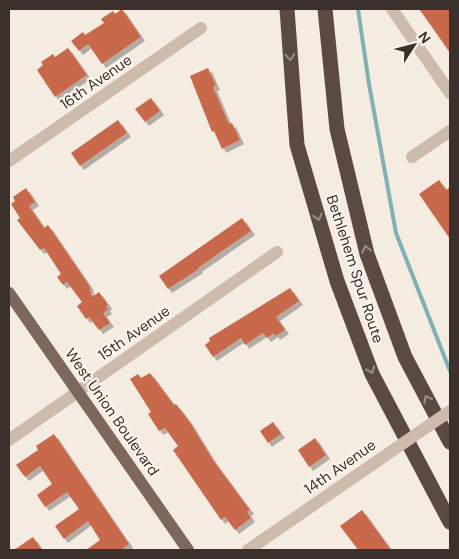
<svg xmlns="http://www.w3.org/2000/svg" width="459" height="559" viewBox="0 0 459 559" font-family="'DM Sans',sans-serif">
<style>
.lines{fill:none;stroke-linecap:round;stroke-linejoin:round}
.stream{stroke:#7fb0b2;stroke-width:4}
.building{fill:#c8694b;filter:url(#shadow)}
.minor{stroke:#cdbbac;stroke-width:12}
.major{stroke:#7d675c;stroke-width:12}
.highway{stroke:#5c4a42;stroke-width:15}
.minor-bridge{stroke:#cdbbac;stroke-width:12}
.oneway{stroke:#9c8e87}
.labels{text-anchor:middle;stroke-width:4.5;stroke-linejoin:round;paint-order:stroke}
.street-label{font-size:15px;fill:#3b302b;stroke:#fbf5ee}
</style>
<defs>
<filter id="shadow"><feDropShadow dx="4" dy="4" stdDeviation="0" flood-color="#0004"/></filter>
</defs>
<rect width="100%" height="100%" fill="#f4ebe1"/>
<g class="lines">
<path class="stream" d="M358 9 369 84 396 233 450 371"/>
</g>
<g class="building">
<path d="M122 9 141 37 102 64 88 44 79 51 71 41 83 32 85 35 104 23 101 19 113 11 115 14Z"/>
<path d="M419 9H450V53L432 27Z"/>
<path d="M68 48 87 75 55 97 37 70 43 65 41 62 53 54 55 57Z"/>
<path d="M208 68 216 86 213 87 229 124 232 123 240 140 222 149 214 131 212 132 190 76Z"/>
<path d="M151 98 160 111 145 122 135 109Z"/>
<path d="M118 120 127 133 80 166 71 153Z"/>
<path d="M439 180 446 190 450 187V239L419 194Z"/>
<path d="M26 188 35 202 29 206 44 228 48 225 89 285 92 297 99 292 108 305 106 307 108 310 103 313 110 323 99 330 89 317 86 319 77 306 82 302 67 282 63 285 57 277 61 274 44 248 40 250 17 220 20 218 11 204 15 201 13 197Z"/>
<path d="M242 218 251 231 198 268 199 269 168 289 159 276Z"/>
<path d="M290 288 299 301 276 317 285 330 276 336 274 333 267 338 263 333 245 345 241 338 213 357 205 345 210 341 209 338Z"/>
<path d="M150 373 174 405 176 404 189 421 213 460 250 510 247 512 251 518 235 530 225 517 221 520 173 450 178 446 165 428 159 431 148 414 151 412 130 379 138 374 141 378Z"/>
<path d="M273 422 281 434 268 443 260 431Z"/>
<path d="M54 434 129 544 121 550H86L100 540 88 521 64 539 55 526 79 509 67 492 45 507 37 495 52 484 40 466 25 477 16 465 38 450 36 446Z"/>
<path d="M315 438 326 455 309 467 298 450Z"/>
<path d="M362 510 391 550H358L356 547 340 526Z"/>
<path d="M33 537 42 550H14L27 541Z"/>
</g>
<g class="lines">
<g class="minor">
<path d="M392 9 450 93"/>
<path d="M412 157 450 131"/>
<path d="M9 161 201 28"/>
<path d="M9 440 277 252"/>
<path d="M248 550 373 464"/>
</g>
<path class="major" d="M9 293 188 550"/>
<g class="highway">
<path d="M287 9 297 145 337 281 372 374 450 522"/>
<path d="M325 9 337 129 367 254 405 357 450 442"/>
</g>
<path class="minor-bridge" d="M373 464 450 411"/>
</g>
<defs><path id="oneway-chevron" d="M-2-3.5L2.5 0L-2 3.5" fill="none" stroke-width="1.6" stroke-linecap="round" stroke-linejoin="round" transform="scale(1.25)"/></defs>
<g class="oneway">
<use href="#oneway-chevron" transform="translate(290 57) rotate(85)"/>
<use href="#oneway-chevron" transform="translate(318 217) rotate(74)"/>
<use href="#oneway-chevron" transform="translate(366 249) rotate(-105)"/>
<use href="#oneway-chevron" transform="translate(371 370) rotate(68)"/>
<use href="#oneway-chevron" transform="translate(427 399) rotate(-118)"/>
</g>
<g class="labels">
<g class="street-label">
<text transform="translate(96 82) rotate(-35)" y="5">16th Avenue</text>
<text transform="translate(355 269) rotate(72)" y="5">Bethlehem Spur Route</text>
<text transform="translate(134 333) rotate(-35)" y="5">15th Avenue</text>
<text transform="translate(112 412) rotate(55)" y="5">West Union Boulevard</text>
<text transform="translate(340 467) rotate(-35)" y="5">14th Avenue</text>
</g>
</g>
<rect width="459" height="559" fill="none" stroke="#3b302b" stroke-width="20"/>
<g transform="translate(414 45) rotate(54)" stroke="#fbf5ee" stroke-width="4" paint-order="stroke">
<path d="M0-4L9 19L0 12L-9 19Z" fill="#3b302b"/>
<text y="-8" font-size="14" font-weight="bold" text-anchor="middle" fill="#3b302b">N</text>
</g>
</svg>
